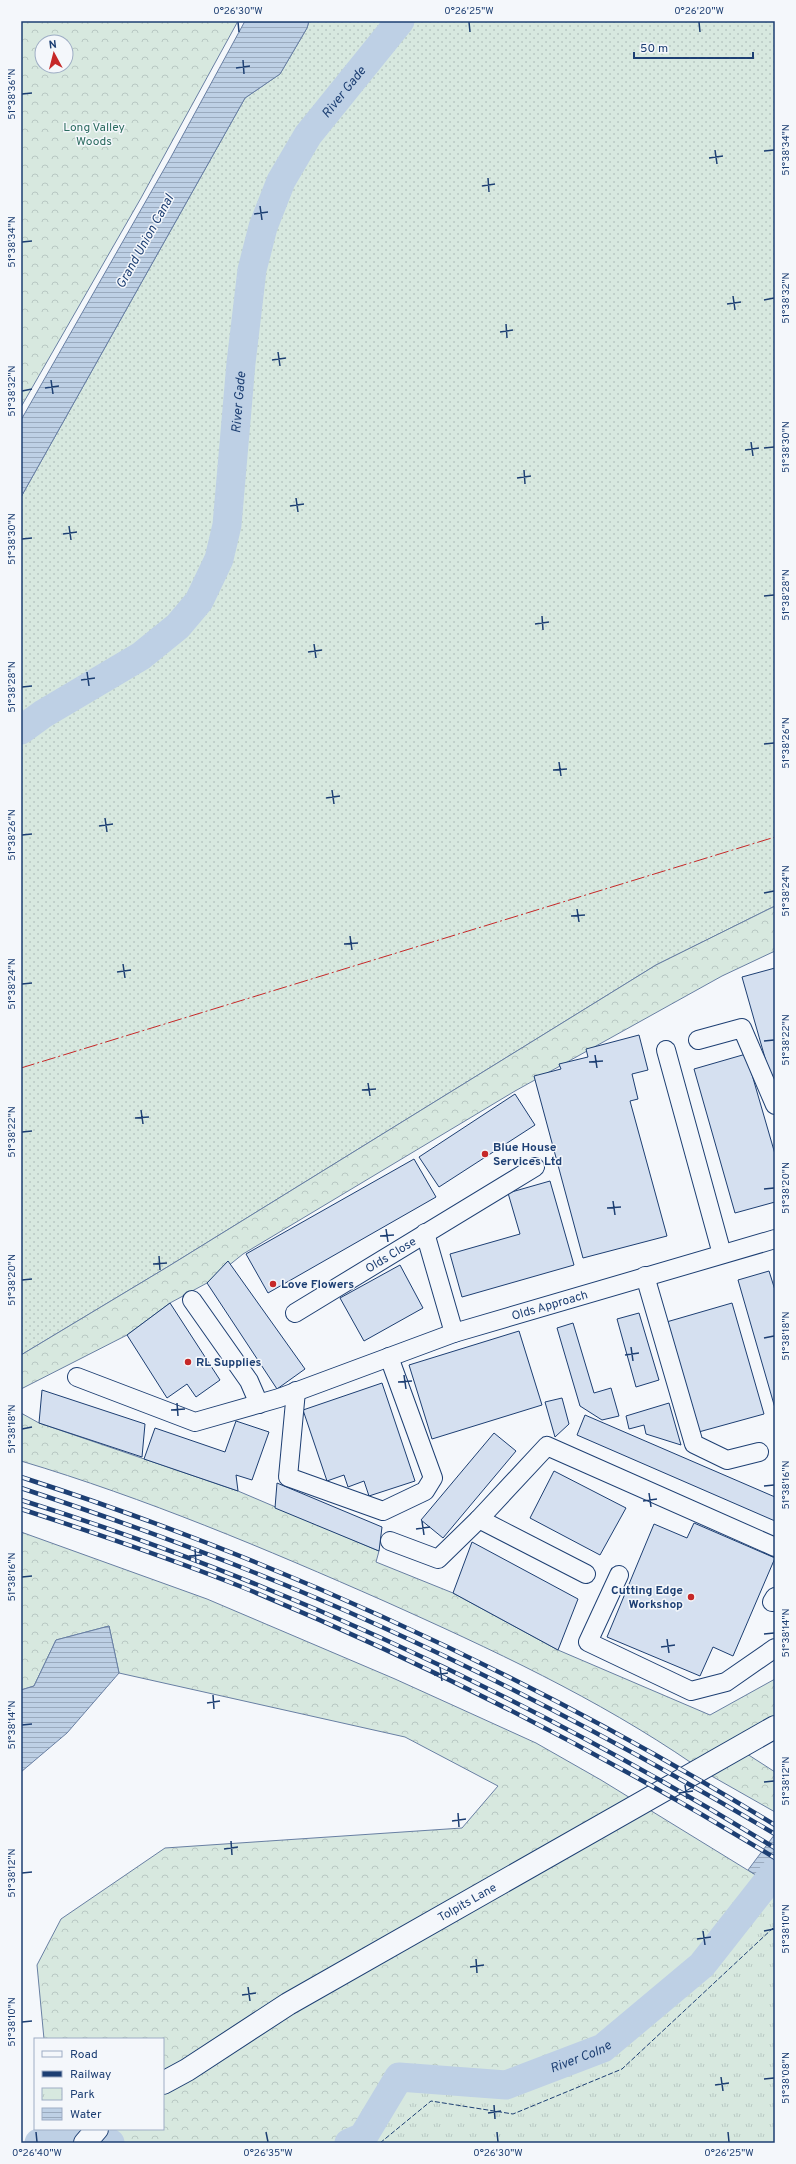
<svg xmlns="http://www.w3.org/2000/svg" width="796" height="2164" viewBox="0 0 796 2164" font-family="Overpass,sans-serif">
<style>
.grass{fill:url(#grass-dots);stroke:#687fa3}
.forest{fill:url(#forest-crowns);stroke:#687fa3;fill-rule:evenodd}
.park{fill:url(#park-tufts);stroke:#687fa3}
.water{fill:url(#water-rules);stroke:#687fa3}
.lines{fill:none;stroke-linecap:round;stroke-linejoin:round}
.river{stroke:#bed0e5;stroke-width:29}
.building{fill:#d5e0f0;stroke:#1d3f73}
.minor-casing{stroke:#1d3f73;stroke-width:20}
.major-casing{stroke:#1d3f73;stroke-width:24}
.minor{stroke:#f4f7fb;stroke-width:18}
.major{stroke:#f4f7fb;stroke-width:22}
.rail-casing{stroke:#1d3f73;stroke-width:4.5}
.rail{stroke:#f4f7fb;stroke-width:3;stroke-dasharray:9;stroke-linecap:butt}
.fence{stroke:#1d3f73;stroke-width:1;stroke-dasharray:5 2;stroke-linecap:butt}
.power{stroke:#c62828;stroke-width:1;stroke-dasharray:14 3 2 3;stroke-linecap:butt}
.ticks{fill:none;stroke:#1d3f73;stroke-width:1.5}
.poi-dot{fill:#c62828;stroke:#f4f7fb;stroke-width:1.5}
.labels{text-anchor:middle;stroke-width:3;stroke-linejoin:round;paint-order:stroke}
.park-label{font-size:12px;fill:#2c6c60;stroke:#f4f7fb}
.poi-label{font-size:12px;font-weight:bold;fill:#1d3f73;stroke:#f4f7fb;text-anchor:start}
.street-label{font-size:12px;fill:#1d3f73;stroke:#f4f7fb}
.water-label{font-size:13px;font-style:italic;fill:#1d3f73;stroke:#f4f7fb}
.neatline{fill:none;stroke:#1d3f73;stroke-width:1.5}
.ticks-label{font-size:10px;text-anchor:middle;fill:#1d3f73}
</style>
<defs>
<pattern id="grass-dots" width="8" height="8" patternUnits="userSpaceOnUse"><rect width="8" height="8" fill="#d7e8df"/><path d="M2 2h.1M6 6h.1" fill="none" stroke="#b8c8c3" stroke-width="1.8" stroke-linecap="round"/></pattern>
<pattern id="forest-crowns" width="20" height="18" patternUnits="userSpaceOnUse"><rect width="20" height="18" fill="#d7e8df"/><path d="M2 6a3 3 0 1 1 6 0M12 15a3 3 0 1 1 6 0" fill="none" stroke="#b8c8c3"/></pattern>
<pattern id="park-tufts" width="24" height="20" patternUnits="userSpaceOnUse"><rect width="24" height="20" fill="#d7e8df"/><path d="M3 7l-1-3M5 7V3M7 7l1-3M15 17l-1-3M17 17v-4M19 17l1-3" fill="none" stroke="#b8c8c3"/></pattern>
<pattern id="water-rules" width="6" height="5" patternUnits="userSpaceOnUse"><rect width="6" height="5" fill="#bed0e5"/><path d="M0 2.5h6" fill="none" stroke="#9aaabe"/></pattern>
</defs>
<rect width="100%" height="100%" fill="#f4f7fb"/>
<path class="grass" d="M309 21H775V906L656 965 169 1266 21 1355V497L245 98 280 74 307 28Z"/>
<g class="forest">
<path d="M21 21H238L141 198 21 407ZM42 42H66V66H42Z"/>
<path d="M775 906V951L722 976 515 1091 243 1254 207 1283 170 1303 127 1335 21 1389V1355L169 1266 656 965Z"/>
<path d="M21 1413 39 1423 238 1491 379 1551 376 1562 453 1593 558 1650 710 1715 775 1679V1718L693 1764C597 1698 491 1649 384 1601 266 1549 145 1498 21 1461Z"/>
<path d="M21 1532 207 1599 395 1679 536 1743 601 1780 767 1882 702 1965 603 2048 506 2085 399 2077 363 2137 349 2143H94L102 2141 105 2129H163V2039H44L37 1965 61 1919 165 1848 462 1828 498 1786 405 1737 119 1673 109 1626 56 1640 34 1686 21 1690Z"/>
<path d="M744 1752 775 1772V1812L708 1774Z"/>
</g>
<path class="park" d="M767 1882 775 1887V2143H349L363 2137 399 2077 506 2085 603 2048 702 1965Z"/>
<g class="water">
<path d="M245 21H309L307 28 280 74 245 98 21 497V420L171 157Z"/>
<path d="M109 1626 119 1673 67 1733 21 1772V1690L34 1686 56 1640Z"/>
<path d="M775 1834V1887L748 1870Z"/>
</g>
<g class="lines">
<g class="river">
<path id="s1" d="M21 730 43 714 141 656 178 626 199 601 219 559 227 525 241 363 252 270 263 227 281 181 308 135 400 21"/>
<path d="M39 2143 67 2132 110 2143"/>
<path id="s2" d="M349 2143 363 2137 399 2077 506 2085 603 2048 702 1965 775 1872"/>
</g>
</g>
<g class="building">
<path d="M775 968V1086H773L742 977Z"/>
<path d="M639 1035 648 1070 632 1074 638 1099 630 1101 667 1236 583 1258 534 1076 561 1069 559 1064 588 1057 586 1049Z"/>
<path d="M746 1054 775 1154V1202L735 1213 694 1069Z"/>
<path d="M515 1094 535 1125 439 1187 419 1157Z"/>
<path d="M414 1159 436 1197 268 1293 246 1254Z"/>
<path d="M550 1181 574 1265 462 1297 450 1254 520 1234 508 1193Z"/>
<path d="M228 1261 305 1369 277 1389 207 1283Z"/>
<path d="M400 1265 423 1308 364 1341 340 1298Z"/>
<path d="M769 1271 775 1290V1408L738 1280Z"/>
<path d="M170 1303 220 1380 196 1397 187 1384 167 1398 127 1335Z"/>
<path d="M732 1303 764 1414 695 1433 663 1323Z"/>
<path d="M639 1313 659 1380 636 1387 617 1319Z"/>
<path d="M573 1323 594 1393 611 1388 619 1416 602 1420 580 1406 557 1328Z"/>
<path d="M519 1331 542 1405 432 1439 409 1365Z"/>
<path d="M382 1383 415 1481 369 1496 364 1481 348 1487 344 1475 327 1481 303 1410Z"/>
<path d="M42 1390 145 1424 142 1457 39 1423Z"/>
<path d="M562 1398 569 1424 555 1437 545 1402Z"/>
<path d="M669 1403 681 1445 646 1434 644 1425 629 1429 626 1416Z"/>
<path d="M585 1415 775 1497V1521L577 1435Z"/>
<path d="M236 1421 269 1432 252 1480 236 1475 238 1491 144 1459 155 1428 225 1452Z"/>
<path d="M494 1433 516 1451 443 1538 421 1520Z"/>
<path d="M554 1471 626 1508 600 1555 530 1518Z"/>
<path d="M277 1483 382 1527 379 1551 275 1508Z"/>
<path d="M694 1523 775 1558 733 1656 713 1647 700 1676 607 1637 654 1524 687 1538Z"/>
<path d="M472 1542 578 1599 558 1650 453 1593Z"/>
</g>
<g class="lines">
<defs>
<g id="minor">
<path d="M698 1040 742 1028 775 1105"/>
<path d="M666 1050 722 1254"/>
<path d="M425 1233 454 1333"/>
<path d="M645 1276 694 1444 727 1460 759 1452"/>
<path d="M192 1300 249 1381 259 1404"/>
<path id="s3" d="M295 1313 535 1167"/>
<path id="s4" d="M77 1377 195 1422 279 1398 454 1333 775 1239"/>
<path d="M296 1391 288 1477 383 1511 425 1491 433 1478 389 1357"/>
<path d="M390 1541 438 1559 479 1519"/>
<path d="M586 1574 479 1519 547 1446 775 1547"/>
<path d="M619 1575 588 1642 691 1691 726 1682 775 1648"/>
<path d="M772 1602 775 1597"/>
</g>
<g id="major">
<path id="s5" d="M163 2083 187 2070 288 2004 775 1727"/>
<path d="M85 2143 97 2129"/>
</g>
</defs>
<use href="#minor" class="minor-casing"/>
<use href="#major" class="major-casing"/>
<use href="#minor" class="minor"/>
<use href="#major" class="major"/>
<defs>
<g id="rail">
<path d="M21 1477C285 1562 538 1680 775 1825"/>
<path d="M21 1488C99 1514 176 1541 253 1572 434 1644 608 1735 775 1834"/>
<path d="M21 1500C286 1583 539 1703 775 1848"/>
<path d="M21 1509C95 1533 169 1558 242 1587 427 1663 604 1754 775 1858"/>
</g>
</defs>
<use href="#rail" class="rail-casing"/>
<use href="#rail" class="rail"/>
<path class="fence" d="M380 2143 431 2101 513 2114 622 2069 773 1928 775 1930"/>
<path class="power" d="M21 1068 775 837"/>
</g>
<path class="ticks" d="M238 22 239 32M469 22 470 32M699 22 700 32M243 60 244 74M236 68 250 66M22 94 32 93M715 150 717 164M764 151 774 150M709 158 723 156M488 178 489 192M482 186 495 184M260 206 262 220M254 214 268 212M22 242 32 241M733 296 735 310M764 300 774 298M727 304 741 302M506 324 507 338M500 332 513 330M278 352 280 366M272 360 286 358M51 380 53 394M45 388 59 386M22 391 32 389M751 442 753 456M764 448 774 447M745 450 759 448M524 470 525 484M517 478 531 476M296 498 298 512M290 506 304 504M69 526 71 540M63 534 77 532M22 539 32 538M764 596 774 595M542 616 543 630M535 624 549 622M314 644 316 658M308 652 322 650M87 672 89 686M81 680 95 678M22 687 32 686M764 744 774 743M559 762 561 776M553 770 567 769M332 790 334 804M326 798 340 796M105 818 107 832M99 826 113 824M22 835 32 834M764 893 774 891M577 909 579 922M571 916 585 915M350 936 352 950M344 944 358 943M123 964 125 978M117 972 131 970M22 984 32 983M764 1041 774 1040M595 1055 597 1068M589 1062 603 1061M368 1083 370 1096M362 1090 376 1089M141 1110 143 1124M135 1118 149 1117M22 1132 32 1131M764 1189 774 1188M613 1201 615 1215M607 1208 621 1207M386 1229 388 1242M380 1236 394 1235M159 1256 160 1270M153 1264 167 1263M22 1280 32 1279M764 1338 774 1336M631 1347 633 1361M625 1355 639 1353M404 1375 406 1389M398 1382 412 1381M177 1403 178 1416M171 1410 185 1409M22 1429 32 1427M764 1486 774 1485M649 1493 651 1507M643 1501 657 1499M422 1521 424 1535M416 1529 430 1527M195 1549 196 1563M189 1556 202 1555M22 1577 32 1576M764 1634 774 1633M667 1639 669 1653M661 1647 675 1645M440 1667 442 1681M434 1675 448 1673M213 1695 214 1709M207 1703 220 1701M22 1725 32 1724M764 1782 774 1781M685 1785 687 1799M679 1793 693 1791M458 1813 459 1827M452 1821 466 1819M231 1841 232 1855M224 1849 238 1847M22 1873 32 1872M703 1931 705 1945M764 1931 774 1929M697 1939 711 1937M476 1959 477 1973M470 1967 484 1965M248 1987 250 2001M242 1995 256 1993M22 2022 32 2021M721 2077 723 2091M764 2079 774 2078M715 2085 729 2083M494 2105 495 2119M488 2113 501 2111M36 2132 37 2142M266 2132 268 2142M497 2132 498 2142M728 2132 729 2142"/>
<g class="poi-dot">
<circle cx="485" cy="1154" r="4"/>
<circle cx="273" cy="1284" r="4"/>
<circle cx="188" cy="1362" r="4"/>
<circle cx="691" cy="1597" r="4"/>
</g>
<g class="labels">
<g class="park-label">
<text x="94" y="131">Long Valley<tspan x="94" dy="14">Woods</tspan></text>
</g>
<g class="poi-label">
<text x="493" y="1151">Blue House<tspan x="493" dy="14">Services Ltd</tspan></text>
<text x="281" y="1288">Love Flowers</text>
<text x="196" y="1366">RL Supplies</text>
<text x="683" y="1594" text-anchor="end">Cutting Edge<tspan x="683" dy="14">Workshop</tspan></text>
</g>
<g class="street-label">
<text dy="4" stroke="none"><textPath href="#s3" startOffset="112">Olds Close</textPath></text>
<text dy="4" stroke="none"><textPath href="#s4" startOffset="500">Olds Approach</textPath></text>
<text dy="4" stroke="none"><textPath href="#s5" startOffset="354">Tolpits Lane</textPath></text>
</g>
<g class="water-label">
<text dy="5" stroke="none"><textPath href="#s1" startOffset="762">River Gade</textPath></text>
<text transform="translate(144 241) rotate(-61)" y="5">Grand Union Canal</text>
<text dy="5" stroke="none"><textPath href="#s1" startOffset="426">River Gade</textPath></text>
<text dy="5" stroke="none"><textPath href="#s2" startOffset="272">River Colne</textPath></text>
</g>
</g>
<rect width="796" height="2164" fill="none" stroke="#f4f7fb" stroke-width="44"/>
<rect x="34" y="2038" width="130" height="92" fill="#f4f7fb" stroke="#9eadc5"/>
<rect x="42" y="2051" width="20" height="6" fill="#f4f7fb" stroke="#9eadc5"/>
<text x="70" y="2058" font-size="12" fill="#1d3f73">Road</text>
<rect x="42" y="2071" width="20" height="6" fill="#1d3f73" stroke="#9eadc5"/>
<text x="70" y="2078" font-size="12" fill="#1d3f73">Railway</text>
<rect x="42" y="2088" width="20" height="12" fill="url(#park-tufts)" stroke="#9eadc5"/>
<text x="70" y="2098" font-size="12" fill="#1d3f73">Park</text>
<rect x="42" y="2108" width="20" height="12" fill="url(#water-rules)" stroke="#9eadc5"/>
<text x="70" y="2118" font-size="12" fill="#1d3f73">Water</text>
<g transform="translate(54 54) rotate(353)"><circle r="19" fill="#f4f7fb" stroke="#9eadc5"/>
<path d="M0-3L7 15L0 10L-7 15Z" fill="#c62828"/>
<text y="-6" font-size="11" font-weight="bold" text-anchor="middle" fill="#1d3f73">N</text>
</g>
<path d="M634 52v6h119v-6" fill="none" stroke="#1d3f73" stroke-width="2"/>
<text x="640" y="52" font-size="12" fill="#1d3f73" stroke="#f4f7fb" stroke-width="3" paint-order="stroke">50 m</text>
<rect x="22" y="22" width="752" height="2120" class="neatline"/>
<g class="ticks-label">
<text x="238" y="14">0°26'30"W</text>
<text x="469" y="14">0°26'25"W</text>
<text x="699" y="14">0°26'20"W</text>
<text transform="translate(11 94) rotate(-90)" y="4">51°38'36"N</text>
<text transform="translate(785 150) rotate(-90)" y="4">51°38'34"N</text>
<text transform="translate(11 242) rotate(-90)" y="4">51°38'34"N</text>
<text transform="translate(785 298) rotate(-90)" y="4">51°38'32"N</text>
<text transform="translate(11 391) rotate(-90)" y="4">51°38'32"N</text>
<text transform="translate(785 447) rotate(-90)" y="4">51°38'30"N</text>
<text transform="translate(11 539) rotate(-90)" y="4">51°38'30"N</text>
<text transform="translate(785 595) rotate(-90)" y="4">51°38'28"N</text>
<text transform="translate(11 687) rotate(-90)" y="4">51°38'28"N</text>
<text transform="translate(785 743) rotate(-90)" y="4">51°38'26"N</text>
<text transform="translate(11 835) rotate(-90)" y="4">51°38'26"N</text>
<text transform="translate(785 891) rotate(-90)" y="4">51°38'24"N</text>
<text transform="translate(11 984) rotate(-90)" y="4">51°38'24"N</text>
<text transform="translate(785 1040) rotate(-90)" y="4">51°38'22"N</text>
<text transform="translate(11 1132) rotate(-90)" y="4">51°38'22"N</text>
<text transform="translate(785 1188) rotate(-90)" y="4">51°38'20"N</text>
<text transform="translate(11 1280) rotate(-90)" y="4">51°38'20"N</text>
<text transform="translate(785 1336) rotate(-90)" y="4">51°38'18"N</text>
<text transform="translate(11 1429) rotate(-90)" y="4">51°38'18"N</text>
<text transform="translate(785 1485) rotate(-90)" y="4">51°38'16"N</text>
<text transform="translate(11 1577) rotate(-90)" y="4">51°38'16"N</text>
<text transform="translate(785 1633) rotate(-90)" y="4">51°38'14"N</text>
<text transform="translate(11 1725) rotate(-90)" y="4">51°38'14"N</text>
<text transform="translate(785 1781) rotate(-90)" y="4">51°38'12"N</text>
<text transform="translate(11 1873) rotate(-90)" y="4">51°38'12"N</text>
<text transform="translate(785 1929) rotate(-90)" y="4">51°38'10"N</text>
<text transform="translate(11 2022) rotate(-90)" y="4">51°38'10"N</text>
<text transform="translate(785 2078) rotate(-90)" y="4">51°38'08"N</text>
<text x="37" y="2156">0°26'40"W</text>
<text x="268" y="2156">0°26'35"W</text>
<text x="498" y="2156">0°26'30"W</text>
<text x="729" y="2156">0°26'25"W</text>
</g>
</svg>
